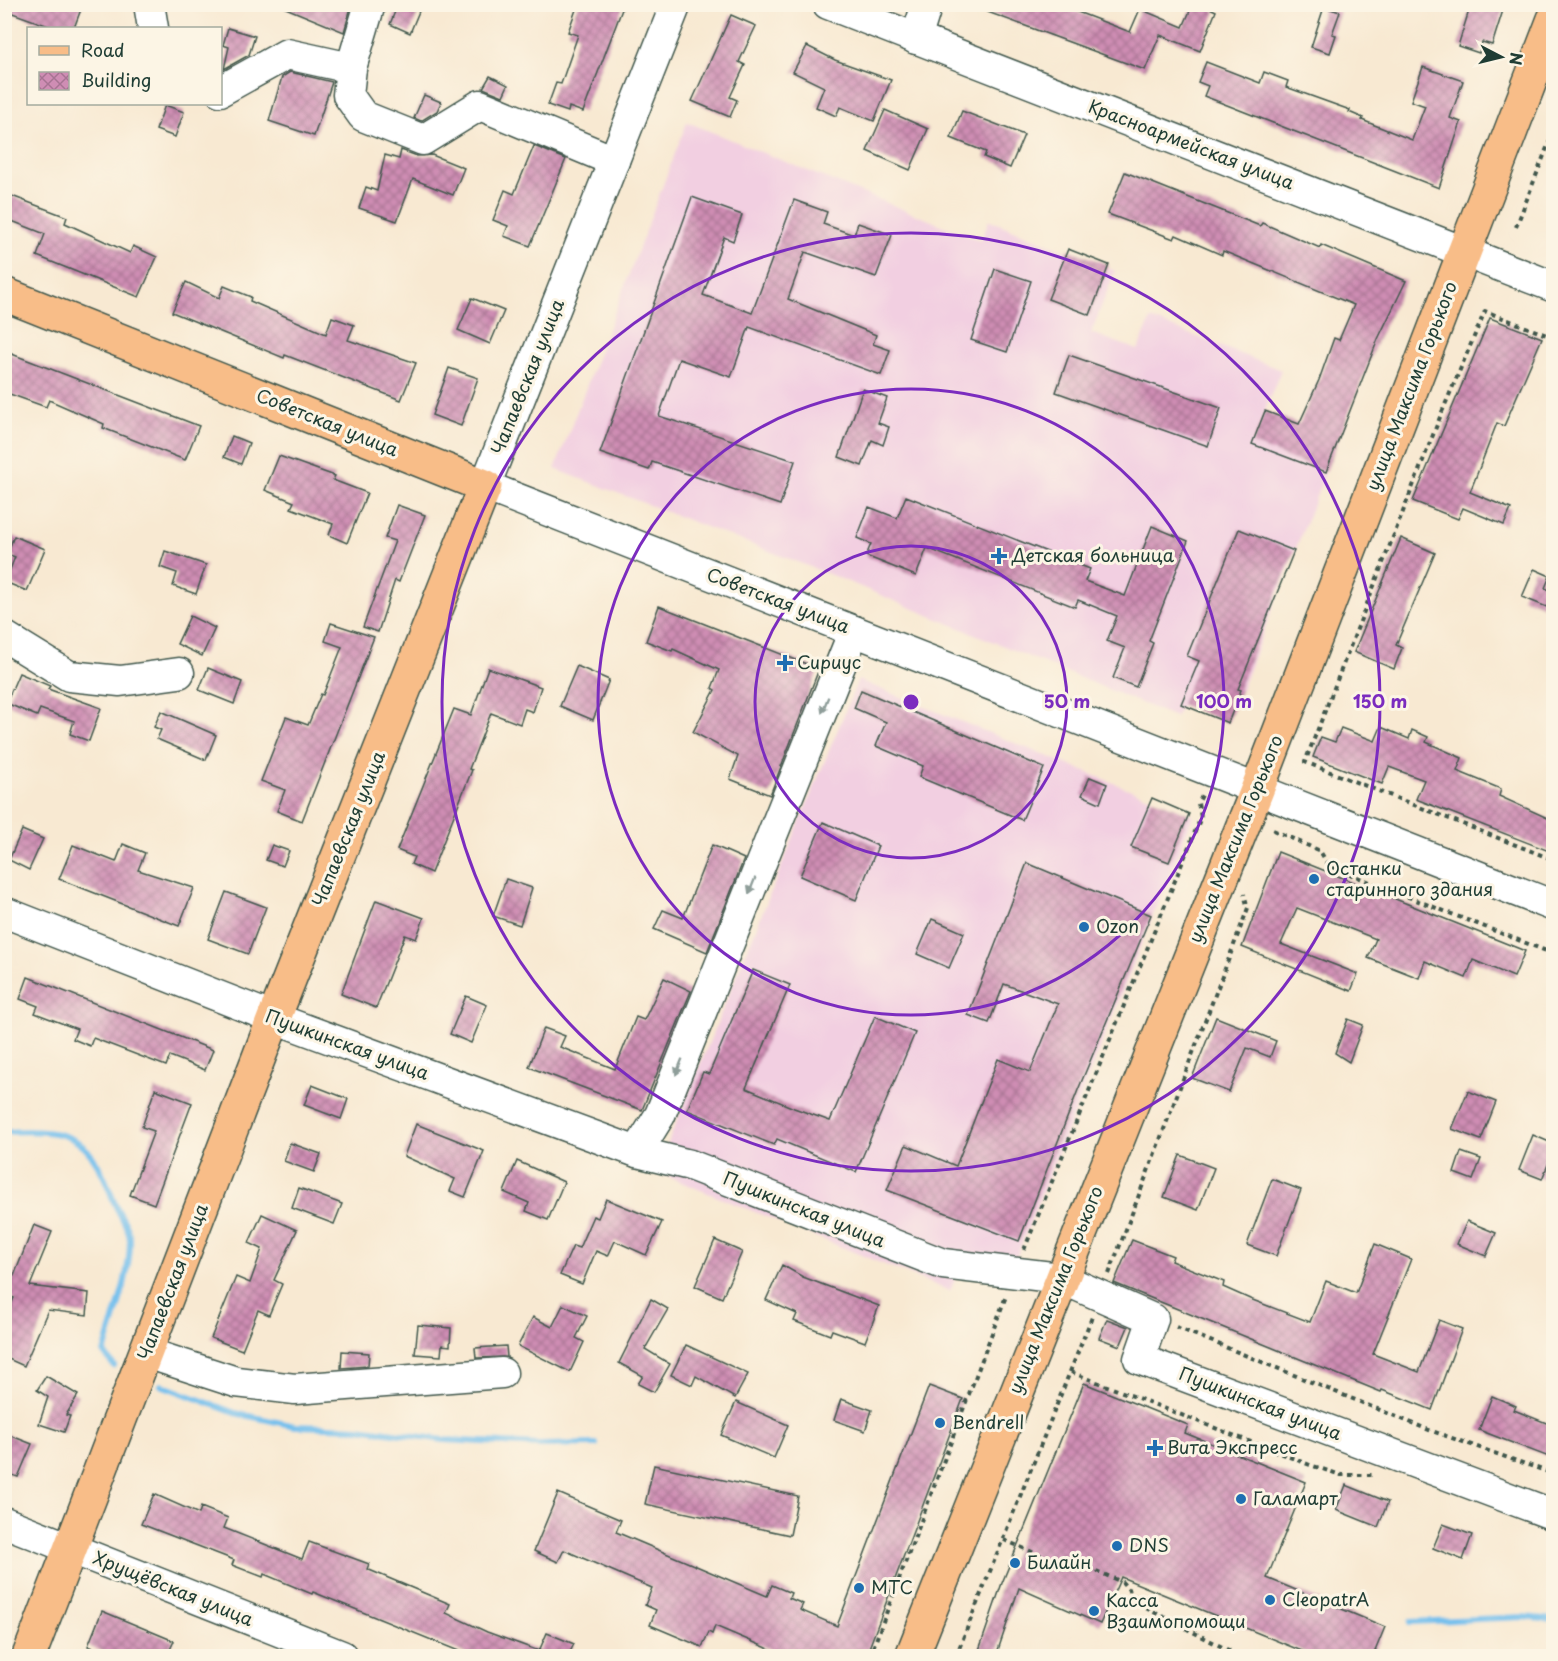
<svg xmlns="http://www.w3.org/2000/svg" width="1558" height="1661" viewBox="0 0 1558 1661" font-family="'Playpen Sans',sans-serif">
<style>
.built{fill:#f2cfe1}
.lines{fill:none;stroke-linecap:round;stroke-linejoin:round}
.stream{stroke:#74c0ed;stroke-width:6}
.building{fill:url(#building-cross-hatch)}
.minor-casing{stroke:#40574c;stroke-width:33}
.major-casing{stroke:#40574c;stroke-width:36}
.path{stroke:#40574c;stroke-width:4;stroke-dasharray:4.5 4.5;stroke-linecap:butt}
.minor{stroke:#fff;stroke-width:30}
.major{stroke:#f8bd88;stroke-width:33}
.oneway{fill:#8f9e9a}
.ring{fill:none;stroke:#7b2cbf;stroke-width:3}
.poi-dot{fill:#1f6fb2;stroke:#fcf5e5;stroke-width:2}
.labels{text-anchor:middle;stroke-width:6;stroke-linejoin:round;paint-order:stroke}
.street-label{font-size:18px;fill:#1f3d34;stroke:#fcf5e5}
.poi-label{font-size:18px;fill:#1f3d34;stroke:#fcf5e5;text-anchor:start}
.centre{fill:#7b2cbf;stroke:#fcf5e5;stroke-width:3}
.ring-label{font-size:18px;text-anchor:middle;font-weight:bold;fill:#7b2cbf;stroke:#fcf5e5;stroke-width:6;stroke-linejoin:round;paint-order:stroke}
</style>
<defs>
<pattern id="building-cross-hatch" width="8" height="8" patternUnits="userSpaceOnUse" patternTransform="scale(1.5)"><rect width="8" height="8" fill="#cf8db4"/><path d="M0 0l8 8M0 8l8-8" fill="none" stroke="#a77493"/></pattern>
</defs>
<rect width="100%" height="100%" fill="#fcf5e5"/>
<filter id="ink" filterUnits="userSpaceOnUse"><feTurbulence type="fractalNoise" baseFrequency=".0167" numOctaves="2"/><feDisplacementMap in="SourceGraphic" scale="12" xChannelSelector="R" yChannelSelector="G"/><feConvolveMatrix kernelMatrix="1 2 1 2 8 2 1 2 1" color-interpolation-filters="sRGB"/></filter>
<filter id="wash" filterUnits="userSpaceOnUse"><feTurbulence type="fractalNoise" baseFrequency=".008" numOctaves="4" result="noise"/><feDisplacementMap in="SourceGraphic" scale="24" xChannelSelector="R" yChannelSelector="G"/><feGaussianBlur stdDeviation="1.35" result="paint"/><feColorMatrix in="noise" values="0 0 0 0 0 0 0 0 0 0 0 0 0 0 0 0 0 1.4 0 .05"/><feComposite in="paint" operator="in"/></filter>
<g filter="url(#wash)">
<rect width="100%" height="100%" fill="#f8e9d2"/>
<g class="built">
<path d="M687 122 981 241 989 220 1115 271 1091 333 1138 350 1151 319 1281 370 1252 443 1326 471 1228 723 1182 705 1175 717 839 578 555 469Z"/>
<path d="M858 680 1193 815 1010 1273 959 1270 950 1291 656 1172Z"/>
</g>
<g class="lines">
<g class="stream">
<path d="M4 1132C73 1128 91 1137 114 1202 119 1214 130 1228 130 1240 130 1278 114 1317 104 1353L114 1366"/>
<path d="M161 1385 235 1413 295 1426 358 1428 444 1440 540 1445 596 1444"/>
<path d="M1411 1622 1523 1617 1554 1620"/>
</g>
</g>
<g id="blocks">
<g class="building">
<path d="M4 4H83L74 28H54L4 10Z"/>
<path d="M276 4H352L344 32Z"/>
<path d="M398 4H422L410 33 390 24Z"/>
<path d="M578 4H624L583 112 569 107 568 112 548 105 556 83 561 84 578 35 568 32Z"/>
<path d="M975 4H1077L1075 11 1130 32 1140 9 1183 27 1193 4H1201L1216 11 1200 51 1160 35 1145 70 974 7Z"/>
<path d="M1471 4H1505L1492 45 1482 42 1479 53 1458 46Z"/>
<path d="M1324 7 1340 12 1332 34 1336 35 1330 53 1311 47Z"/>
<path d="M731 15 756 26 739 62 745 65 730 97 737 100 730 117 692 101Z"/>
<path d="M228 28 255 36 249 55 224 69 229 47 223 45Z"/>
<path d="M807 46 835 60 891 80 874 121 840 107 836 116 816 107 824 87 793 72Z"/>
<path d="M1206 62 1260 83 1264 72 1288 81 1286 87 1350 110 1349 112 1363 118 1362 120 1412 140 1425 106 1411 101 1423 67 1463 81 1450 118 1461 122 1439 188 1204 96 1208 86 1198 82Z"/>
<path d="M290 72 332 82 314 136 269 121 282 77Z"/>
<path d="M490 76 508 85 503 96 483 88Z"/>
<path d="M424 95 441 102 437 111 421 121 414 118Z"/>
<path d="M165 105 184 112 175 137 156 130Z"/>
<path d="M885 110 928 129 910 170 867 151Z"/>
<path d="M962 111 1024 135 1010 168 984 157 986 152 951 138Z"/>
<path d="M534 146 566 159 530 246 504 236 508 226 493 220 505 190 514 194Z"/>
<path d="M401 150 417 156 432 155 464 168 453 195 413 179 397 221 359 208 366 187 377 191 385 155 399 159Z"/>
<path d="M1125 172 1260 226 1262 223 1320 248 1321 245 1406 281 1378 339 1326 472 1252 444 1265 411 1299 424 1319 380 1334 338 1339 340 1354 305 1223 251 1222 255 1176 235 1174 239 1108 214Z"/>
<path d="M4 193 67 217 65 223 130 253 133 246 157 257 139 297 37 256 45 234 4 218Z"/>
<path d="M692 197 742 215 733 241 724 237 703 295 752 313 794 200 827 212 823 224 854 235 858 223 892 235 876 277 805 252 788 299 876 335 873 344 890 350 881 375 749 327 731 377 679 359 659 416 795 461 780 505 652 462 649 470 600 453Z"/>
<path d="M1068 249 1109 265 1090 315 1048 299Z"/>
<path d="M995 269 1031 281 1007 352 971 340Z"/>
<path d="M186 282 219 298 224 286 251 297 250 301 326 334 332 317 354 325 348 340 416 363 401 400 285 355 284 358 172 312Z"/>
<path d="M472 298 504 311 490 344 458 330Z"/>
<path d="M1490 318 1542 338 1504 426 1497 423 1470 492 1511 509 1504 525 1463 508 1458 519 1413 501Z"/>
<path d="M4 351 199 426 185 460 103 428 104 424 49 400 46 407 4 392Z"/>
<path d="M1069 355 1221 408 1208 446 1056 392Z"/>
<path d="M449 368 478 378 461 426 432 415Z"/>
<path d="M863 389 887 398 878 423 889 427 883 445 872 440 862 466 839 457Z"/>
<path d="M232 436 249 443 241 464 224 457Z"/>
<path d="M279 456 335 476 333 480 367 493 347 543 329 535 333 524 291 508 294 502 265 490Z"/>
<path d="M906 496 1090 569 1085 581 1125 596 1152 526 1188 541 1149 641 1153 643 1136 687 1113 678 1125 648 1107 641 1117 616 1078 600 1075 607 927 548 916 576 866 556 871 544 857 538 869 507 897 518Z"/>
<path d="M397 505 425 515 399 582 395 580 378 632 363 627 395 541 385 538Z"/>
<path d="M1239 529 1294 551 1238 689 1241 690 1228 723 1181 704 1199 661 1187 656Z"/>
<path d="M14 536 45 549 27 591 5 582 15 557 7 554Z"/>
<path d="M1401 538 1435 553 1396 645 1402 648 1394 669 1354 652Z"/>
<path d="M165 551 206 565 196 594 173 586 177 573 160 567Z"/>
<path d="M1534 569 1550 576 1545 588 1554 592V610L1522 597Z"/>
<path d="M659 606 819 669 770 795 730 779 738 756 693 732 715 690 712 688 719 670 673 649 672 651 646 641Z"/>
<path d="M190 616 215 628 202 656 177 644Z"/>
<path d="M331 623 374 637 302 821 277 811 285 790 261 781 286 717 308 725 321 694 323 695 342 647 325 641Z"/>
<path d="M577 666 609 680 593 720 560 706Z"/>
<path d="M208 668 242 682 234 704 199 690Z"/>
<path d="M488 668 541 687 533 712 525 709 520 724 491 713 469 769 472 770 431 873 411 864 414 857 397 850 454 709 471 715Z"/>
<path d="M19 673 50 686 48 689 101 708 89 741 70 734 74 721 40 709 37 716 6 703Z"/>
<path d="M861 690 1044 768 1022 820 919 777 923 766 876 746 886 722 854 708Z"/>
<path d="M161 711 216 735 206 760 157 739 161 730 154 727Z"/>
<path d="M1381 727 1409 739 1412 730 1428 737 1426 742 1462 758 1457 771 1501 789 1499 796 1554 821V853L1416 799 1424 780 1389 767 1382 784 1313 757 1321 737 1335 742 1341 728 1375 741Z"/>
<path d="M1090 777 1107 784 1100 803 1082 795Z"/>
<path d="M1152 798 1189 814 1169 862 1131 847Z"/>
<path d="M823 822 878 846 856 900 800 876Z"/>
<path d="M22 830 43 839 29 870 9 860Z"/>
<path d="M123 844 145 853 138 870 194 888 179 926 59 879 73 845 116 862Z"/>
<path d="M272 845 289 851 283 866 266 860Z"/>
<path d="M712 845 744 859 707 952 654 929 663 910 683 918Z"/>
<path d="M1278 852 1525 951 1514 977 1473 960 1466 978 1425 961 1419 978 1368 958 1376 939 1297 908 1281 944 1358 974 1351 991 1242 947Z"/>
<path d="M1027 863 1151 915 1078 1090 1019 1241 887 1190 906 1145 956 1166 998 1059 1030 1072 1058 1004 1004 984 989 1023 968 1015Z"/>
<path d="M506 879 532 888 520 925 493 916Z"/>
<path d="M226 892 266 907 248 954 208 939Z"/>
<path d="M376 900 424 918 416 939 405 935 376 1008 341 994Z"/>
<path d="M932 919 964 933 949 968 917 954Z"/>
<path d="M753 970 790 985 746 1088 794 1108 830 1121 875 1016 915 1033 856 1172 777 1139 774 1145 687 1110 703 1072 709 1074Z"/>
<path d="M28 977 213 1050 205 1070 170 1056 166 1066 93 1038 90 1046 73 1039 77 1029 35 1013 38 1006 20 999Z"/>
<path d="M664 978 691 991 642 1110 529 1067 544 1028 565 1036 560 1047 615 1069 636 1017 644 1020Z"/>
<path d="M466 996 487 1005 471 1043 450 1034Z"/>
<path d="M1216 1017 1276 1041 1270 1057 1247 1048 1229 1092 1192 1078Z"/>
<path d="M1348 1019 1363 1025 1349 1062 1335 1053Z"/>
<path d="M312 1085 348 1099 341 1119 304 1105Z"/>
<path d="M155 1089 192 1103 154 1204 130 1195 154 1131 142 1127Z"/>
<path d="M1468 1091 1496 1102 1481 1140 1452 1129Z"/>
<path d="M416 1124 484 1151 465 1197 450 1191 455 1179 404 1156Z"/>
<path d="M1533 1135 1554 1144V1150L1542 1179 1519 1170Z"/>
<path d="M290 1143 321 1154 314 1172 284 1161Z"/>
<path d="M1461 1152 1481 1159 1473 1180 1454 1173Z"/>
<path d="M1180 1155 1214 1168 1198 1210 1164 1197Z"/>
<path d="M517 1161 564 1182 548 1220 526 1211 529 1203 504 1192Z"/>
<path d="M1272 1179 1301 1190 1276 1256 1247 1245Z"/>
<path d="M299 1188 342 1204 334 1224 292 1208Z"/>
<path d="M606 1199 662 1222 646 1255 615 1241 608 1256 596 1251 582 1284 560 1275 573 1246 579 1248 593 1216 598 1218Z"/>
<path d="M262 1214 297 1230 274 1280 282 1284 269 1315 258 1310 242 1350 211 1338 236 1277 250 1283 262 1249 249 1243Z"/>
<path d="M1467 1221 1496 1233 1486 1256 1457 1244Z"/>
<path d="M34 1225 52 1232 30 1286 89 1293 87 1315 48 1310 24 1366 4 1357V1321L14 1298 4 1294V1286L9 1275 14 1276Z"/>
<path d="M715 1240 742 1252 722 1298 695 1286Z"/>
<path d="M1132 1240 1173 1256 1171 1261 1224 1282 1223 1287 1250 1299 1310 1322 1326 1281 1356 1293 1375 1244 1411 1259 1373 1354 1419 1372 1439 1320 1462 1329 1432 1410 1382 1390 1381 1392 1114 1283Z"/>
<path d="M782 1265 803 1277 879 1306 865 1342 832 1330 830 1335 794 1321 797 1314 766 1300Z"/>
<path d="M651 1299 668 1309 645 1349 670 1364 654 1392 638 1384 643 1376 619 1363Z"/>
<path d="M563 1305 587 1316 576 1338 584 1342 570 1372 518 1346 533 1317 552 1327Z"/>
<path d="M1107 1319 1128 1327 1120 1346 1099 1338Z"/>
<path d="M418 1325 451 1328 450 1346 442 1345 441 1356 415 1354Z"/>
<path d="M686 1345 748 1374 735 1398 696 1376 692 1385 671 1375Z"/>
<path d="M506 1346 507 1357 476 1358 475 1348Z"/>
<path d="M342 1351 369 1353 368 1366 341 1368Z"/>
<path d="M46 1376 78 1395 66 1415 70 1416 64 1432 39 1424 48 1397 37 1390Z"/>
<path d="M1084 1383 1188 1425 1185 1433 1306 1482 1267 1578 1385 1627 1373 1656H1314L1121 1577 1100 1624 1019 1588 996 1656H977L1002 1583Z"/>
<path d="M929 1386 963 1399 866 1656H786L715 1626 712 1634 709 1632 702 1647 650 1625 656 1610 645 1605 652 1588 564 1550 558 1562 534 1551 558 1493 621 1520 616 1532 767 1596 772 1585 791 1593 789 1598 803 1604 800 1610 837 1626Z"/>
<path d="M1492 1396 1516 1406 1514 1410 1554 1426V1459L1479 1430Z"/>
<path d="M841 1399 872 1410 865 1431 834 1420Z"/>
<path d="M736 1402 788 1425 774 1458 721 1435Z"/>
<path d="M4 1433 32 1444 18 1477 4 1472Z"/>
<path d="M654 1465 798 1496 790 1535 645 1504Z"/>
<path d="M1346 1485 1388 1502 1378 1527 1336 1510Z"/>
<path d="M154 1494 199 1514 201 1507 228 1518 224 1528 302 1559 309 1542 369 1564 367 1569 450 1604 446 1613 487 1632 539 1651 547 1633 574 1644 568 1656H471L313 1592 312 1594 264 1574 263 1577 232 1565 234 1560 141 1524Z"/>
<path d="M1443 1524 1472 1535 1463 1560 1433 1548Z"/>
<path d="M102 1611 174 1641 167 1656H115L88 1646Z"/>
</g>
</g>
</g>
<g filter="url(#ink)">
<use href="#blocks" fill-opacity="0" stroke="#40574c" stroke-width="1.5"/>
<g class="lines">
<defs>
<g id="minor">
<path d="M149 4 153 28"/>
<path d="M370 4 351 68 348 95 363 116 423 140 480 105 614 161"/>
<path d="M676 4 485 486 1554 906"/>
<path d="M828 4 1554 287"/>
<path d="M916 39 927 4"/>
<path d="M220 91 287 54 351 68"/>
<path d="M4 636 69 676 120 681 179 673"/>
<path d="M4 912 274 1018 637 1152 690 1165 943 1264 1060 1278 1153 1319 1139 1359 1554 1515"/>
<path d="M637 1152 660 1115 854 631"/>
<path d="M147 1353 236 1382 295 1389 502 1373"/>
<path d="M4 1522 342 1656"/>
</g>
<g id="major">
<path d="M4 294 485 486 274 1018 29 1656"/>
<path d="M912 1656 1257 790 1554 19"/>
</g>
</defs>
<use href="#minor" class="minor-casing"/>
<use href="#major" class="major-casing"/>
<g class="path">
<path d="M1516 227 1554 130"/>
<path d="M1554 338 1485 311 1442 412 1305 762 1554 860"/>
<path d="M1273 830 1320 851 1329 866 1554 954"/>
<path d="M1024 1250 1201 817 1198 803 1202 795"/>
<path d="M1109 1274 1248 908 1244 894"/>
<path d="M1176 1327 1429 1430 1554 1474"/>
<path d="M1071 1372 1310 1465 1341 1475H1372"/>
<path d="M1004 1540 1061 1564 1078 1563 1122 1582 1144 1607 1240 1656"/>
<path d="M870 1656 1006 1296"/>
<path d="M956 1656 1092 1317"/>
</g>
<use href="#minor" class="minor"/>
<use href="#major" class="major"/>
</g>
<defs><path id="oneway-solid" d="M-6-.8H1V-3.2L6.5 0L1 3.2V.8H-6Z" transform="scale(1.5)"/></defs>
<g class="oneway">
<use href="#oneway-solid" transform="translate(825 705) rotate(112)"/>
<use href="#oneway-solid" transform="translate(752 886) rotate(112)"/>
<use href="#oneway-solid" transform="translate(679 1067) rotate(112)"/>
</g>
</g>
<g class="ring">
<circle cx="911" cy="702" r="156"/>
<circle cx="911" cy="702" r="313"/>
<circle cx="911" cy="702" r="469"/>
</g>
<g class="poi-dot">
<path d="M996 547h6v6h6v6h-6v6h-6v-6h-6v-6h6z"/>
<path d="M782 654h6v6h6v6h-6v6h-6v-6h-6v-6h6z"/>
<circle cx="1314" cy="879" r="6"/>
<circle cx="1084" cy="927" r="6"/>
<circle cx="940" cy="1423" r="6"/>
<path d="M1152 1439h6v6h6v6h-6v6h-6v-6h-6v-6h6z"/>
<circle cx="1241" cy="1499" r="6"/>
<circle cx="1117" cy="1546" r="6"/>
<circle cx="1015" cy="1563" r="6"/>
<circle cx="859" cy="1588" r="6"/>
<circle cx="1270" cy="1600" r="6"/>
<circle cx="1094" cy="1611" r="6"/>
</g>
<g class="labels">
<g class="street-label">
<text transform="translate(1191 145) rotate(21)" y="6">Красноармейская улица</text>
<text transform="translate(528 377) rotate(-68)" y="6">Чапаевская улица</text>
<text transform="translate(1412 386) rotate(-69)" y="6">улица Максима Горького</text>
<text transform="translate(327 423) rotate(22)" y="6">Советская улица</text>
<text transform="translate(778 601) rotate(21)" y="6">Советская улица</text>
<text transform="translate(349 829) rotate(-68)" y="6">Чапаевская улица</text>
<text transform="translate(1236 839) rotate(-68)" y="6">улица Максима Горького</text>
<text transform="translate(347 1045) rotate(20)" y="6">Пушкинская улица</text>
<text transform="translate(804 1210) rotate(22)" y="6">Пушкинская улица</text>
<text transform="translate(173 1282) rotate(-69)" y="6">Чапаевская улица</text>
<text transform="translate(1056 1290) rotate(-68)" y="6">улица Максима Горького</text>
<text transform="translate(1260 1404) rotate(21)" y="6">Пушкинская улица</text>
<text transform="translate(173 1589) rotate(22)" y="6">Хрущёвская улица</text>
</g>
<g class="poi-label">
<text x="1012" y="562">Детская больница</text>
<text x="797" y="669">Сириус</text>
<text x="1326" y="875">Останки<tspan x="1326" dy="21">старинного здания</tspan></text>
<text x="1096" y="933">Ozon</text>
<text x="952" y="1429">Bendrell</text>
<text x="1167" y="1454">Вита Экспресс</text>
<text x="1253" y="1505">Галамарт</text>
<text x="1129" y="1552">DNS</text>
<text x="1027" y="1569">Билайн</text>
<text x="871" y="1594">МТС</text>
<text x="1282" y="1606">CleopatrA</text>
<text x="1106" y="1607">Касса<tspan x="1106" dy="21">Взаимопомощи</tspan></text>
</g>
</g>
<circle cx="911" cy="702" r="9" class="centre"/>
<g class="ring-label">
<text x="1067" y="708">50 m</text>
<text x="1224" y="708">100 m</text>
<text x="1380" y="708">150 m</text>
</g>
<rect width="1558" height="1661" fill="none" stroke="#fcf5e5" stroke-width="24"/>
<rect x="27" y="27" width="195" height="78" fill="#fcf5e5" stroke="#a4ab9e" stroke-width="1.5"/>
<rect x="39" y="46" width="30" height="9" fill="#f8bd88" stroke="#a4ab9e" stroke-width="1.5"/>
<text x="81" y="57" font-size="18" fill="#1f3d34">Road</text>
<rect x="39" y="72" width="30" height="18" fill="url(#building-cross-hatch)" stroke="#a4ab9e" stroke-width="1.5"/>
<text x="81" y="87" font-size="18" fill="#1f3d34">Building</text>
<g transform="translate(1501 57) rotate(97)" stroke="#fcf5e5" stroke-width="4.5" paint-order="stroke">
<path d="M0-4.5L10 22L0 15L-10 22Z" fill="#1f3d34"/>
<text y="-9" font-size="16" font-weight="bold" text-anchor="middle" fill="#1f3d34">N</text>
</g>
</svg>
